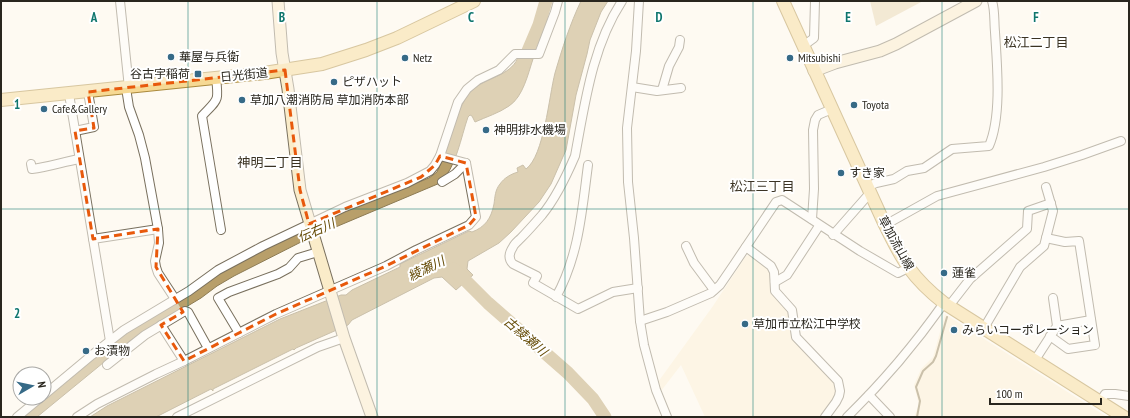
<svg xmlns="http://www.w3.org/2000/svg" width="1130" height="418" viewBox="0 0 1130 418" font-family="'PT Sans Narrow','Noto Sans JP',sans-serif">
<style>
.built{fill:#fdf0d4}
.green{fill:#e6d4b0}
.water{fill:#b89f6a;stroke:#8d7b53}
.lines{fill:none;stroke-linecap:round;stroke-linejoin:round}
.stream{stroke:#8d7b53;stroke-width:2}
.river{stroke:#b89f6a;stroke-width:13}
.street-casing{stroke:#79705e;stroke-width:10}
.secondary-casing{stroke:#79705e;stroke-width:13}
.primary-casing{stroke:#aa893c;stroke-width:14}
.street{stroke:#fff;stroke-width:8}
.secondary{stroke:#faecc9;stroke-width:11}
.primary{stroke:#f6d994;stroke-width:12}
.marked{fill:none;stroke:#e8590c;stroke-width:3;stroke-dasharray:8 5;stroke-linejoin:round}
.grid{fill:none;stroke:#0f766e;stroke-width:1;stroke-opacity:0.55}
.poi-dot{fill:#366a87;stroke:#fff;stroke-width:1.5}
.labels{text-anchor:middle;stroke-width:4;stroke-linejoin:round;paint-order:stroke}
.poi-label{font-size:12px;fill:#29261e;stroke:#fff;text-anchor:start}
.street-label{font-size:12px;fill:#29261e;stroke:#fff}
.neighbourhood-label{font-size:13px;fill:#3b3323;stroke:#fff}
.water-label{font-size:13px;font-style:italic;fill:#664c07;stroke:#fff}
.grid-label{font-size:13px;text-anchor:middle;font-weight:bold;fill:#0f766e;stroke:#fff;stroke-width:4;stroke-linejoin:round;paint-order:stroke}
</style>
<rect width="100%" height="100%" fill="#fefaf2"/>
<g class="built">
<path d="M753 254 770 271V292L789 310 793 337 835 382 837 394 831 404 819 417H705L681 365 661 391 658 382 713 306 746 256Z"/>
<path d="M945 314 1107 417H914L919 405 914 385 921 369 933 357Z"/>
</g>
<path class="green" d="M870 1H923L876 26Z"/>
<g class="water">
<path d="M581 1H608L601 12 590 40 587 54 576 95 566 150 551 184 539 202 511 232 499 243 468 261 467 269 473 275 456 290 442 277 434 278 352 320 348 325 296 348 294 350 293 349 213 389V391L211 389 156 417H90L107 406 280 319 341 295H346L352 290 400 267V264L469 231 472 232C485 227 491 219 494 204 495 197 495 190 500 184 504 178 511 174 518 172L517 168 523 165 526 169C544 156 549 96 555 73 562 49 570 24 581 1Z"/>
<path d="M518 58 533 59C528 74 523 97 509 106 499 113 486 117 475 122L472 116 470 115 468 117C461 137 456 168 440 183L319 234 308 237 305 240 234 276 217 286 201 298 131 340 37 417H23L97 355 129 331 222 272 267 248 316 226 315 224 343 212 429 178 437 172 441 163C447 145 459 103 471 91 486 77 509 77 518 58Z"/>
</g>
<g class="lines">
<path class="stream" d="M917 417 920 401 916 387 923 371 933 362 936 356 947 317"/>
<g class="river">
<path d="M522 65 539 25 546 1"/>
<path d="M454 269 488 303 568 373 593 399 605 417"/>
</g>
<defs>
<g id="street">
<path d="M120 1 129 88"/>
<path d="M622 1C592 47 585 103 575 156 566 177 556 198 542 215 535 223 528 231 521 238 518 241 514 244 513 247 509 253 508 259 513 264L537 276 533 283 578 309 613 292 638 288"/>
<path d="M639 1 636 51 627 128 628 182 634 238 640 321 644 345 656 390 667 417"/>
<path d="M803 46 814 38 815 1"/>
<path d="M216 78C219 102 218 99 202 116L221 230"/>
<path d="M632 87 657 91 681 88"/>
<path d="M126 88 129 107 139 135 145 158 158 229 159 243 155 261 156 267 158 273 175 299"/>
<path d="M662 90 669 66 679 47 680 40"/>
<path d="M69 94 110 341"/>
<path d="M75 131 94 127 88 92"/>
<path d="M31 164 32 169C48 167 63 162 79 159"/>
<path d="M442 182 455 174 466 163"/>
<path d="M867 187 876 183 894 179 907 171 924 168 952 149 989 146C1002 116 997 64 995 32 994 22 995 10 992 1"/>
<path d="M812 219 814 189 813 130 815 120 818 115 832 109"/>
<path d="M885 225 937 196 1044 167 1082 155 1121 141"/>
<path d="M833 235 870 193"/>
<path d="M1046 238 1065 242 1079 241 1095 345 1068 349 1050 336"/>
<path d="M93 239 158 229"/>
<path d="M686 246 694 263 714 290"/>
<path d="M746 247 771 266 774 272 775 291 792 310 796 337 838 381 840 391 839 396 836 402 825 417"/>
<path d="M775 282 787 275 819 226"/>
<path d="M556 297C579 256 582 210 588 165"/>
<path d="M949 306 970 279 1027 229 1028 211 1051 203"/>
<path d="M640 321 667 312 711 293 720 285 733 266 776 202 782 200 860 251 898 273 908 268"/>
<path d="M161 325 184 361"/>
<path d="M1057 326 1091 320"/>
<path d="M984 328 1020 267 1044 246 1053 211 1046 187"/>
<path d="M239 333 218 298 229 292 278 274 289 268 298 258 318 252"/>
<path d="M1035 360 1057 326 1053 298"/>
<path d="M107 365 145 335 185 311 188 312 208 348"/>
<path d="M44 395 92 355 124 330 189 291 218 270 263 246 345 207 407 183 430 171 435 165 440 156 458 102 467 89 478 80 499 70 515 54H539L555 12 558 1"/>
<path d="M869 395 890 417"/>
<path d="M1100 402 1105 394H1115L1129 396"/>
<path d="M17 417 40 398"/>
<path d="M77 417 97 404 156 374 184 361 276 314 386 266 416 250 469 225 476 217 466 163 440 156"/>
<path d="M177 417 318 347 344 338"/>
<path d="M847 417C883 382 915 344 944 303"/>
</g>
<g id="secondary">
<path d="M278 1 282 53 288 89 300 190 344 338 372 417"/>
<path d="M814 71 835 63 880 51 896 44 976 1"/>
</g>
<g id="primary">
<path d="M783 1 885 225C902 260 912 278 944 303L1124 417"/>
<path d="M1 100 264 73 322 64 366 50 397 38 474 1"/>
</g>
</defs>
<use href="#street" class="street-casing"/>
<use href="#secondary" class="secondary-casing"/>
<use href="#primary" class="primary-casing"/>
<use href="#street" class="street"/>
<use href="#secondary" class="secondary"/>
<use href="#primary" class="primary"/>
</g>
<path d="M0 0H1130V418H0ZM285 70 300 190 309 224 421 177 435 165 440 156 466 163 476 217 469 225 386 266 276 314 184 361 161 325 183 312 156 267 158 229 93 239 75 131 94 128 88 92Z" fill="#fefaf2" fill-opacity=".55" fill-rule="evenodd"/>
<path class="marked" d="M285 70 300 190 309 224 421 177 435 165 440 156 466 163 476 217 469 225 386 266 276 314 184 361 161 325 183 312 156 267 158 229 93 239 75 131 94 128 88 92Z"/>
<path class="grid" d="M188 1V417M377 1V417M565 1V417M753 1V417M942 1V417M1 209H1129"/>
<g class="poi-dot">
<circle cx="171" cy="57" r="4"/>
<circle cx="405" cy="58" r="4"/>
<circle cx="790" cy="58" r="4"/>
<rect x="194" y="70" width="8" height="8" rx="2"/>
<circle cx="334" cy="82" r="4"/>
<circle cx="242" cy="100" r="4"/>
<circle cx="854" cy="105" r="4"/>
<circle cx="44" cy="109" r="4"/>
<circle cx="486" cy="130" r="4"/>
<circle cx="841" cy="173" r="4"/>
<circle cx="944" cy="273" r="4"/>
<circle cx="745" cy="324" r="4"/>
<circle cx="954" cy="330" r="4"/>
<circle cx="86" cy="351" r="4"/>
</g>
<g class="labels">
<g class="poi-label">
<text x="179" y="61">華屋与兵衛</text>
<text x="413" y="62">Netz</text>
<text x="798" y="62">Mitsubishi</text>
<text x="190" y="78" text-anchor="end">谷古宇稲荷</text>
<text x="342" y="86">ピザハット</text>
<text x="250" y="104">草加八潮消防局 草加消防本部</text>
<text x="862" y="109">Toyota</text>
<text x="52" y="113">Cafe&amp;Gallery</text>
<text x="494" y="134">神明排水機場</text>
<text x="849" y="177">すき家</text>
<text x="952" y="277">蓮雀</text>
<text x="753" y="328">草加市立松江中学校</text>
<text x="962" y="334">みらいコーポレーション</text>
<text x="94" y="355">お漬物</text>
</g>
<g class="street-label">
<text transform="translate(244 75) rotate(-6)" y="4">日光街道</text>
<text transform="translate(896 243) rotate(61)" y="4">草加流山線</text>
</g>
<g class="neighbourhood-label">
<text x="1036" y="47">松江二丁目</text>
<text x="270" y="167">神明二丁目</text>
<text x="762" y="191">松江三丁目</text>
</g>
<g class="water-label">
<text transform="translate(316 230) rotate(-24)" y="5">伝右川</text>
<text transform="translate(426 268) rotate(-26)" y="5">綾瀬川</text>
<text transform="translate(526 336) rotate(41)" y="5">古綾瀬川</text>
</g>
</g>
<g class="grid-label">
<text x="94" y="22">A</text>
<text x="282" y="22">B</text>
<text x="471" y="22">C</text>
<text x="659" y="22">D</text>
<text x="848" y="22">E</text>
<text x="1036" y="22">F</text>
<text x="17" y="109">1</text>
<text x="17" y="318">2</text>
</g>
<rect width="1130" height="418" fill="none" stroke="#29261e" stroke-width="4"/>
<g transform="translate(32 386) rotate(81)"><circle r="19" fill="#ffffff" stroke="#a9a8a5"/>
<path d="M0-3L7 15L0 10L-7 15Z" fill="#366a87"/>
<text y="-6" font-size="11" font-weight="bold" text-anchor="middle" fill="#29261e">N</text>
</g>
<path d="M990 398v6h111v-6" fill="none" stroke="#29261e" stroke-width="2"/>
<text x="996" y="398" font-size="12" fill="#29261e" stroke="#ffffff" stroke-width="3" paint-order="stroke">100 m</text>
</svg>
